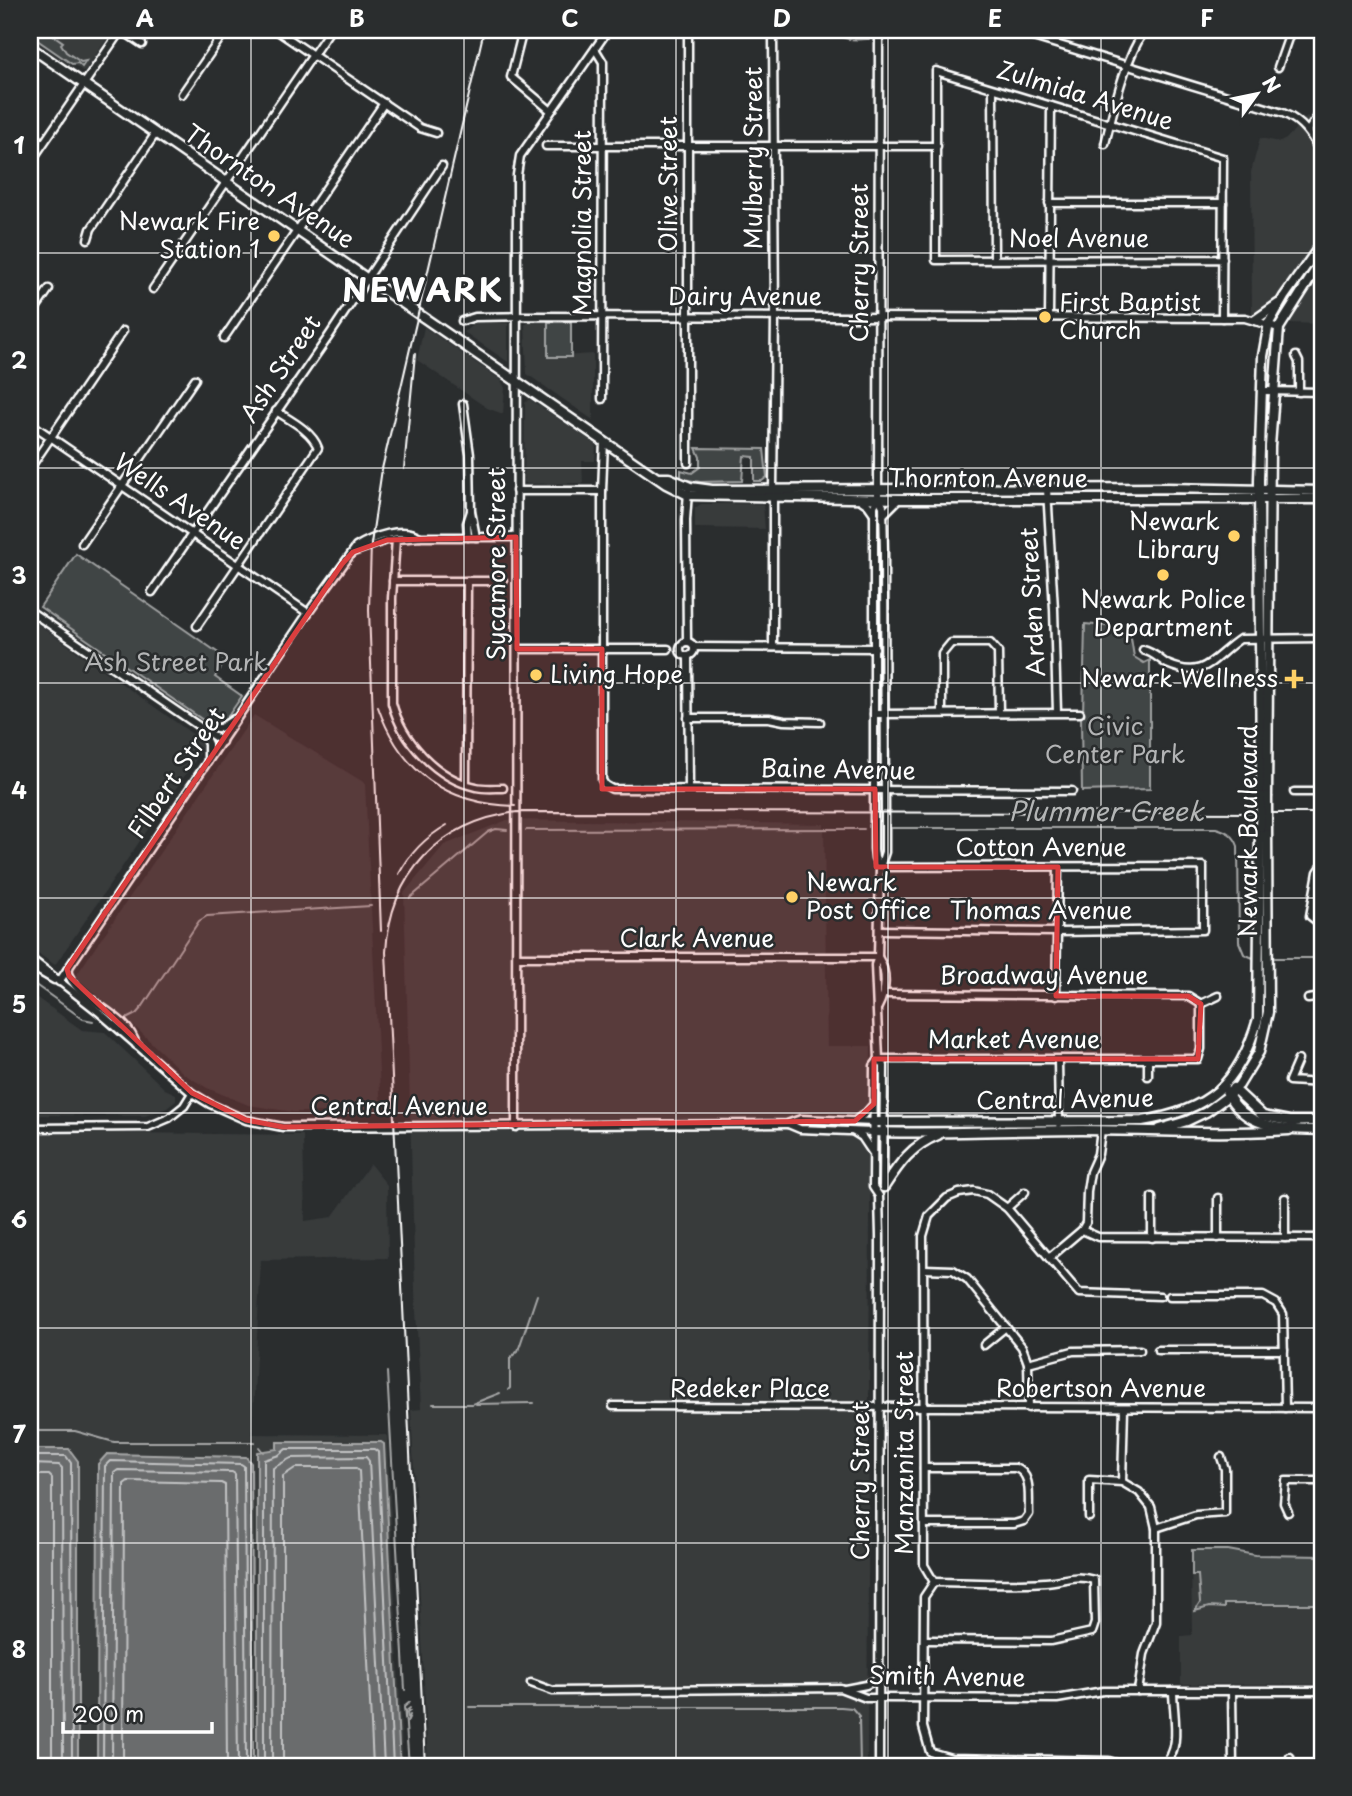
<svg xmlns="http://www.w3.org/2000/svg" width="1352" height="1796" viewBox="0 0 1352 1796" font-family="'Playpen Sans',sans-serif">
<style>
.built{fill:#373a3b}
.green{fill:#414445;stroke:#a0a2a2;stroke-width:2}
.water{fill:#6a6c6d;stroke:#a6a7a7;stroke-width:2}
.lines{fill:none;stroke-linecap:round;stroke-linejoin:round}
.shore{stroke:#c3c4c5;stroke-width:2}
.stream{stroke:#a6a7a7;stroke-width:2}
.minor-casing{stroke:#fff;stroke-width:11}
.major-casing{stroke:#fff;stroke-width:13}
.minor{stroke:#2a2d2e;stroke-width:6}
.major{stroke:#2a2d2e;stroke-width:8}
.rail{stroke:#fff;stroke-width:2}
.major-bridge-casing{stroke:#fff;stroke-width:13;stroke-linecap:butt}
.major-bridge{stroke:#2a2d2e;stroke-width:8}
.marked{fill:#da3e3e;fill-opacity:0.2;stroke:#da3e3e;stroke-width:5;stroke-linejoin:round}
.grid{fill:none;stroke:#fff;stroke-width:2;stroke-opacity:0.55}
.poi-dot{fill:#ffd166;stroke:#2a2d2e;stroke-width:2.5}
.labels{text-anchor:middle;stroke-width:5;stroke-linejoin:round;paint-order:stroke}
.street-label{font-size:24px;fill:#fff;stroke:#2a2d2e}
.poi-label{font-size:24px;fill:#fff;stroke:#2a2d2e;text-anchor:end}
.park-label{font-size:24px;fill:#b3b4b5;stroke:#2a2d2e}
.water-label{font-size:26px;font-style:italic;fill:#b4b6b6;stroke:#2a2d2e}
.district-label{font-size:32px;font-weight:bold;letter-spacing:2px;fill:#fff;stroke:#2a2d2e}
.neatline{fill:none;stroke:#fff;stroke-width:2.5}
.grid-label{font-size:23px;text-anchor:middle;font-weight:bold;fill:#fff}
</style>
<rect width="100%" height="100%" fill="#2a2d2e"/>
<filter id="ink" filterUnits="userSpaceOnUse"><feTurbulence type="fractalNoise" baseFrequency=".0143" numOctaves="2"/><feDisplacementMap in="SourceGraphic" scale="14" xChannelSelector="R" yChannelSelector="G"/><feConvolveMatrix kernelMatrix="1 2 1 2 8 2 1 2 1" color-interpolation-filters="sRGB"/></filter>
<g filter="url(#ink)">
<g class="built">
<path d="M30 30H113L84 72 30 35Z"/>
<path d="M1307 116 1322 132V324L1288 323 1273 307 1252 314 1251 172 1260 138 1280 142 1286 139Z"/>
<path d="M476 322 508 323V362L464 332Z"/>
<path d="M528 322H548V357L593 354V420L527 374 525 325Z"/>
<path d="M424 327 501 380 505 388 503 414 487 408 417 360Z"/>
<path d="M529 399 596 444 595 461H582L583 483 527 484 524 482 525 403Z"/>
<path d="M701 504H763L765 529 695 528V508Z"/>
<path d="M31 619 201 740 203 749 55 965 30 948Z"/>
<path d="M254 715 365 783 381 1112H293L248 1105 207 1088 184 1074 135 1027 75 977Z"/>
<path d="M507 820 824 824 827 1046H871L867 1766H428L411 1410 421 1409 415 1292 404 893 444 845Z"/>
<path d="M30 993 82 1030 105 1032 165 1089 176 1094V1101L167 1108 145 1116 30 1115Z"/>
<path d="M30 1132 303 1135 305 1221 332 1217 370 1164 387 1185 388 1258 261 1260 252 1434 387 1435 403 1766H30Z"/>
<path d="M1191 1550H1228L1255 1555H1322V1684H1181V1636L1192 1635Z"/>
</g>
<g class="green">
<path d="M30 30H46L63 42 61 44 66 52 81 62 86 61 82 67 78 63 72 64 30 35Z"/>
<rect x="548" y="322" width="23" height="35"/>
<path d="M696 448 764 449 767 477 762 481H754V457L744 456 742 481 700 482 681 479V470L692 473 700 467V457Z"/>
<path d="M76 554 227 659 215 677 242 696 224 722 217 725 203 720 40 607Z"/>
<path d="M1085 624 1126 628 1131 638 1134 657 1144 663 1150 660V789L1082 791 1081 717 1083 716Z"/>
<path d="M1192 1550H1228L1255 1555 1322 1556V1604H1224V1608L1209 1607 1195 1611 1200 1603 1198 1575H1192Z"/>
</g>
<g class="water">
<path d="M277 1442H381L384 1444 400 1766H257V1452L277 1449Z"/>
<path d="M30 1449H69L78 1461V1766H30Z"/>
<path d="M107 1454 246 1457 251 1463 253 1766H97L98 1464Z"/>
</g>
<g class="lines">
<g class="shore">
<path d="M30 1456H66L71 1463 72 1766"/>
<path d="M30 1464 59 1465 62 1468 63 1766"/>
<path d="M30 1475H49L52 1478V1766"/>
<path d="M103 1766 105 1466 110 1461 241 1464 244 1466 246 1766"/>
<path d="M112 1766 114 1473 118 1470 232 1472 235 1474 238 1766"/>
<path d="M123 1766 124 1484 128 1481 221 1483 225 1485 227 1766"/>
<path d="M264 1766V1460L279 1455 286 1449H374L378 1452 393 1766"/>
<path d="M272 1766 273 1468 291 1458 366 1457 369 1461 384 1766"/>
<path d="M283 1766V1476L295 1468H356L359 1471 373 1766"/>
</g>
<g class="stream">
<path d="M832 30C844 41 853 40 869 39"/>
<path d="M891 828H1216C1227 831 1234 835 1238 846L1239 942 1244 954 1253 958"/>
<path d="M526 830 864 829"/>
<path d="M410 898 488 832 496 829 507 830"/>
<path d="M1275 958H1322"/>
<path d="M30 981 83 1019 93 1021"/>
<path d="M124 1020 136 1014 143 1006 199 921 207 916 371 906"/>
<path d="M387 1372 405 1690"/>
<path d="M508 1390 510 1388V1358L518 1351 537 1295"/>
<path d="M433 1404H472L500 1393"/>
<path d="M476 1404 534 1403"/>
<path d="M30 1431H75L114 1442H255"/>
<path d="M259 1447 263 1452"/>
<path d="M469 1707H841L852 1708 859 1716 860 1766"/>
<path d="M405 1718 404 1707 410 1702"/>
<path d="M408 1718 407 1713 410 1711"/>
<path d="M407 1722 410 1715"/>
<path d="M409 1766 405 1712 410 1708"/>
</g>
<defs>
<g id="minor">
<path d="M121 30 142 44"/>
<path d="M276 30 420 128 436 133"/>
<path d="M523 30 511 77 550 110"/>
<path d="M879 30 878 488V497L874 506V849L875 858 880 867"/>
<path d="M1010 30 1283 113C1304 122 1312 137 1322 155"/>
<path d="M773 37 775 317 773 489"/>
<path d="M595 49 603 62 602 399"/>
<path d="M1278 67 1291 30"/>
<path d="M993 89 994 258"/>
<path d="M182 94 226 30"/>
<path d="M1308 131 1322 110"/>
<path d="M1105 144C1114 108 1124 60 1145 30"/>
<path d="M546 146H937"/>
<path d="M30 163 121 30"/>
<path d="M1049 203H1223"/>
<path d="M88 239 91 229 156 133"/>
<path d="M153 289 330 30"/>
<path d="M30 317 49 289"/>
<path d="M1049 317 1051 106"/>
<path d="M1222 318 1223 158 936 71V260L1223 259"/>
<path d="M462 321 475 317 526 316 1245 318 1279 328"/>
<path d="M224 338 384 103"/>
<path d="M1296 356 1299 362V392"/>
<path d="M1264 391 1322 392"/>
<path d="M463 404 470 455 471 511 476 537"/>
<path d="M30 423 308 613"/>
<path d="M604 441 602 491V780L605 785 612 789 1072 791"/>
<path d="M688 463V30"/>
<path d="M30 468 123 331"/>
<path d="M1047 489 1054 609 1057 712"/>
<path d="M516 491H602"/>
<path d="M773 497V647"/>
<path d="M878 497 883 506 884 551 885 815V852L880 867 878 957 875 965 879 1059 874 1066 873 1187 879 1196 880 1236 879 1766"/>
<path d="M858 498 868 505 875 515"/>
<path d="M883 515 899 499"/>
<path d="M468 537 467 523 471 511"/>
<path d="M396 539 392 598V703C402 741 437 779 476 787 484 789 494 788 503 788"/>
<path d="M82 544 195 379"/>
<path d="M353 552 387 540 420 537H516"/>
<path d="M393 581H503"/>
<path d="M152 592 329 336 442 166"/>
<path d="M30 611 222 742"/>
<path d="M197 626 318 448C312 431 290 420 276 411"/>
<circle cx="687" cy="649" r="7"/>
<path d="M687 642 686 520 688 492"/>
<path d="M695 647 875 648"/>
<path d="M517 649H668"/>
<path d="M1143 650C1153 652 1159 659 1167 664 1205 681 1213 657 1240 639L1322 638"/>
<path d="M688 656 689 788"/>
<path d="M942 713V654L951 643H990L998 652 999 713"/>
<path d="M874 714 1080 713"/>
<path d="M688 718H769L784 721 820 722"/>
<path d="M202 728H220L234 719"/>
<path d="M201 729 208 744V761"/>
<path d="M466 784 467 581"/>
<path d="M1294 792H1322"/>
<path d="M1322 866 1318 872 1310 916 1319 923H1322"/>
<path d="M879 930 1057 932 1203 930V866L880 867"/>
<path d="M517 957H878"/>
<path d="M30 958 100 1013 192 1093 210 1104 246 1120 283 1127C451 1125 619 1125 787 1124L801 1119 873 1122"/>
<path d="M30 966 54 980"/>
<path d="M67 970C74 1001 129 1012 136 1045"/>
<path d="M59 982 308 613 356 547C372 537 403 525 420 537"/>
<path d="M884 994 1188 996 1201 1004"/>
<path d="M1056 996 1058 867"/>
<path d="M1308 999 1322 997"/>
<path d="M1201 1004 1218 996"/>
<path d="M878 1007C886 992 888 972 878 957"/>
<path d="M879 1059H1198L1201 1049V1004"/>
<path d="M879 1059 884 1066 883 1188"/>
<path d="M1058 1060 1059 1124"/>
<path d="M1148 1060V1076"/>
<path d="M1298 1060 1289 1081 1322 1083"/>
<path d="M855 1121 866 1113 872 1106"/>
<path d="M788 1124 800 1129 873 1132"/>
<path d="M516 1127 517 175 520 156 608 30"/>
<path d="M30 1128 148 1127 169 1118 184 1106 192 1093"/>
<path d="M854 1132 862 1137 872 1152"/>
<path d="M1007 1208 1025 1192"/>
<path d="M1082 1230 1098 1237 1322 1238"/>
<path d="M1152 1238V1197"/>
<path d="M1218 1238V1198"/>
<path d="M1285 1238V1198"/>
<path d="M1049 1258 1082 1230 1086 1223 1087 1191 1090 1172 1098 1154 1101 1130"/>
<path d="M924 1269 953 1270 967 1279 1022 1347 1028 1363 1029 1408"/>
<path d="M1170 1296H1263L1276 1303 1283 1314 1285 1408"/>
<path d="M984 1345 1006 1327"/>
<path d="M1158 1350H1284"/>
<path d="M1028 1363 1073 1351 1140 1350"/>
<path d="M613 1406 1322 1408"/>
<path d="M1124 1408 1122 1482 1139 1492 1151 1507 1156 1528V1622L1144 1654 1138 1691"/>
<path d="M1288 1512 1284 1503 1286 1481H1322"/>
<path d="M1089 1517V1480L1122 1482"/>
<path d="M924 1524H1014L1024 1521 1029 1514C1028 1498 1033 1473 1015 1468H924"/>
<path d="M1156 1528 1196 1515 1225 1513V1469L1221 1457"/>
<path d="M925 1640 1051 1641 1092 1632 1095 1623 1094 1580C1073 1574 1064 1581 1045 1582 1008 1585 970 1582 934 1582"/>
<path d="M531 1683 553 1691 840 1688 866 1698H880L1057 1699 1103 1691H1322"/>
<path d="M845 1689 866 1685 880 1678"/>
<path d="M1232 1691 1233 1766"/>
<path d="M1290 1757V1766"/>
<path d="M1126 1766 1109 1761 951 1758 930 1752 923 1727 924 1597 934 1582 924 1565 923 1236 929 1216 947 1198 959 1193 974 1191 987 1194 1007 1208 1079 1293 1160 1296"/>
<path d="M1162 1766C1183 1752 1173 1714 1173 1691"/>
</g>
<g id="major">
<path d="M30 47 666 484 688 495 902 499H1322"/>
<path d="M1255 320 1278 304"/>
<path d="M659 478H669L690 487 712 490 1167 488 1322 491"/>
<path d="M1261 796 1259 480 1263 356 1269 323 1284 297 1322 243"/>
<path d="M1267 796 1270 446 1279 328 1322 260"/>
<path d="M1233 1088 1263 1116 1289 1121H1322"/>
<path d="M1226 1091C1245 1130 1285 1129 1322 1130"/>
<path d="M873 1122 1142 1121C1209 1111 1239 1084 1258 1019L1260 827"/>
<path d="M1160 1129 1187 1121 1206 1112 1228 1096 1239 1085 1259 1052 1268 1012 1267 827"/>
<path d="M873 1132C942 1134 1012 1130 1081 1130 1150 1130 1220 1135 1289 1130"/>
<path d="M884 1187C899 1164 912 1145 938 1135"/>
</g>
</defs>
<use href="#minor" class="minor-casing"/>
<use href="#major" class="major-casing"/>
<use href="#minor" class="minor"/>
<use href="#major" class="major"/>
<g class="rail">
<path d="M404 469 415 354"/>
<path d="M378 707C401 772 446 804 515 806"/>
<path d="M399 874C410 853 426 837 447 825"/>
<path d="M381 931 369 610 371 544 382 469 484 30"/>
<path d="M425 1766 386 952C390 874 440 822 517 812L1322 813"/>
</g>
<defs>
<g id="major-bridge">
<path d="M1267 796V827"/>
<path d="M1260 827 1261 796"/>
</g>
</defs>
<use href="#major-bridge" class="major-bridge-casing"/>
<use href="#major-bridge" class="major-bridge"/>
</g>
</g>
<path class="marked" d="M516 537 517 649H602V789H875L876 867H1058L1056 996H1188L1201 1004 1198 1059H874V1104L855 1121 283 1127 246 1120 192 1093 69 976 67 969 342 564 353 552 387 540Z"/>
<path class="grid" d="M251 30V1766M464 30V1766M676 30V1766M888 30V1766M1101 30V1766M30 253H1322M30 468H1322M30 683H1322M30 898H1322M30 1113H1322M30 1328H1322M30 1543H1322"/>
<g class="poi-dot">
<circle cx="274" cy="236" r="7"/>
<circle cx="1045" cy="317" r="7"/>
<circle cx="1234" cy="536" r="7"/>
<circle cx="1163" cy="575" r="7"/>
<circle cx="536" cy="675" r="7"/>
<path d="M1290.5 668.5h7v7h7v7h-7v7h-7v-7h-7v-7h7z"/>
<circle cx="792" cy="897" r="7"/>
</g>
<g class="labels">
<g class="street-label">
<text transform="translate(1085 96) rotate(17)" y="8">Zulmida Avenue</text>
<text transform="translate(754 158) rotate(-90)" y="8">Mulberry Street</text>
<text transform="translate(669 184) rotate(-90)" y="8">Olive Street</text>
<text transform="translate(269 187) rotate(34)" y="8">Thornton Avenue</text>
<text transform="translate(583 223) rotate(-90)" y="8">Magnolia Street</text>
<text x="1079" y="247">Noel Avenue</text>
<text transform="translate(860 263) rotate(-90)" y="8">Cherry Street</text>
<text x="745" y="305">Dairy Avenue</text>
<text transform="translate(281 369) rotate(-56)" y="8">Ash Street</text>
<text x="988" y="487">Thornton Avenue</text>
<text transform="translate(180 502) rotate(34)" y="8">Wells Avenue</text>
<text transform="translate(497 564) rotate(-90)" y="8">Sycamore Street</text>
<text transform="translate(1033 602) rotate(-93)" y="8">Arden Street</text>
<text transform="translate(838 770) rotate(1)" y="8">Baine Avenue</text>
<text transform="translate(177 773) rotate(-56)" y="8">Filbert Street</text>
<text transform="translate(1249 831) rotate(-90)" y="8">Newark Boulevard</text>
<text x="1041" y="856">Cotton Avenue</text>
<text x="1041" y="919">Thomas Avenue</text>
<text x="697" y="947">Clark Avenue</text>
<text x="1044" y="984">Broadway Avenue</text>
<text x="1014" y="1048">Market Avenue</text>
<text transform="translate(1065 1100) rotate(-1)" y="8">Central Avenue</text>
<text x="399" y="1115">Central Avenue</text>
<text x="750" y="1397">Redeker Place</text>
<text x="1101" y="1397">Robertson Avenue</text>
<text transform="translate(905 1453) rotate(-90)" y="8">Manzanita Street</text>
<text transform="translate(861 1481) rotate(-90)" y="8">Cherry Street</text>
<text transform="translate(947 1677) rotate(1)" y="8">Smith Avenue</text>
</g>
<g class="poi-label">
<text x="260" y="230">Newark Fire<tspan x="260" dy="28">Station 1</tspan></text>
<text x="1059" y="311" text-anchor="start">First Baptist<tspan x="1059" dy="28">Church</tspan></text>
<text x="1220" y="530">Newark<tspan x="1220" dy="28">Library</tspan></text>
<text x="1163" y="608" text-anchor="middle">Newark Police<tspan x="1163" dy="28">Department</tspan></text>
<text x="550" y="683" text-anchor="start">Living Hope</text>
<text x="1278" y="687">Newark Wellness</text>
<text x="806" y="891" text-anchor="start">Newark<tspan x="806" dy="28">Post Office</tspan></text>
</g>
<g class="park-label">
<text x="176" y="671">Ash Street Park</text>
<text x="1115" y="735">Civic<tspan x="1115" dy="28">Center Park</tspan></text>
</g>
<g class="water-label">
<text x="1106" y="821">Plummer Creek</text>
</g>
<g class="district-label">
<text x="423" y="302">NEWARK</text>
</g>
</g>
<rect width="1352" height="1796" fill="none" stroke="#2a2d2e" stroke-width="77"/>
<g transform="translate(1257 94) rotate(57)" stroke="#2a2d2e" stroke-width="5" paint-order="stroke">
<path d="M0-5L12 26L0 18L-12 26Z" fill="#ffffff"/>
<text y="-10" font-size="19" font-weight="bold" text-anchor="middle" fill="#ffffff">N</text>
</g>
<path d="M63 1722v10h149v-10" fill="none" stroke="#ffffff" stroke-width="3.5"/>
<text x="74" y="1722" font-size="21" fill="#ffffff" stroke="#2a2d2e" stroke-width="5" paint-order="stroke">200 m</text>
<rect x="38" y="38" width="1276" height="1720" class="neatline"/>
<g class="grid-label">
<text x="145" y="27">A</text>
<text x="357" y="27">B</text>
<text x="570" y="27">C</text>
<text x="782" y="27">D</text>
<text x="995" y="27">E</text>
<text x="1207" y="27">F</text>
<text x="19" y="154">1</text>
<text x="19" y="369">2</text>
<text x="19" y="584">3</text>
<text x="19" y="799">4</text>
<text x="19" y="1013">5</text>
<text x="19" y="1228">6</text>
<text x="19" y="1443">7</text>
<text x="19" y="1658">8</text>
</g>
</svg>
